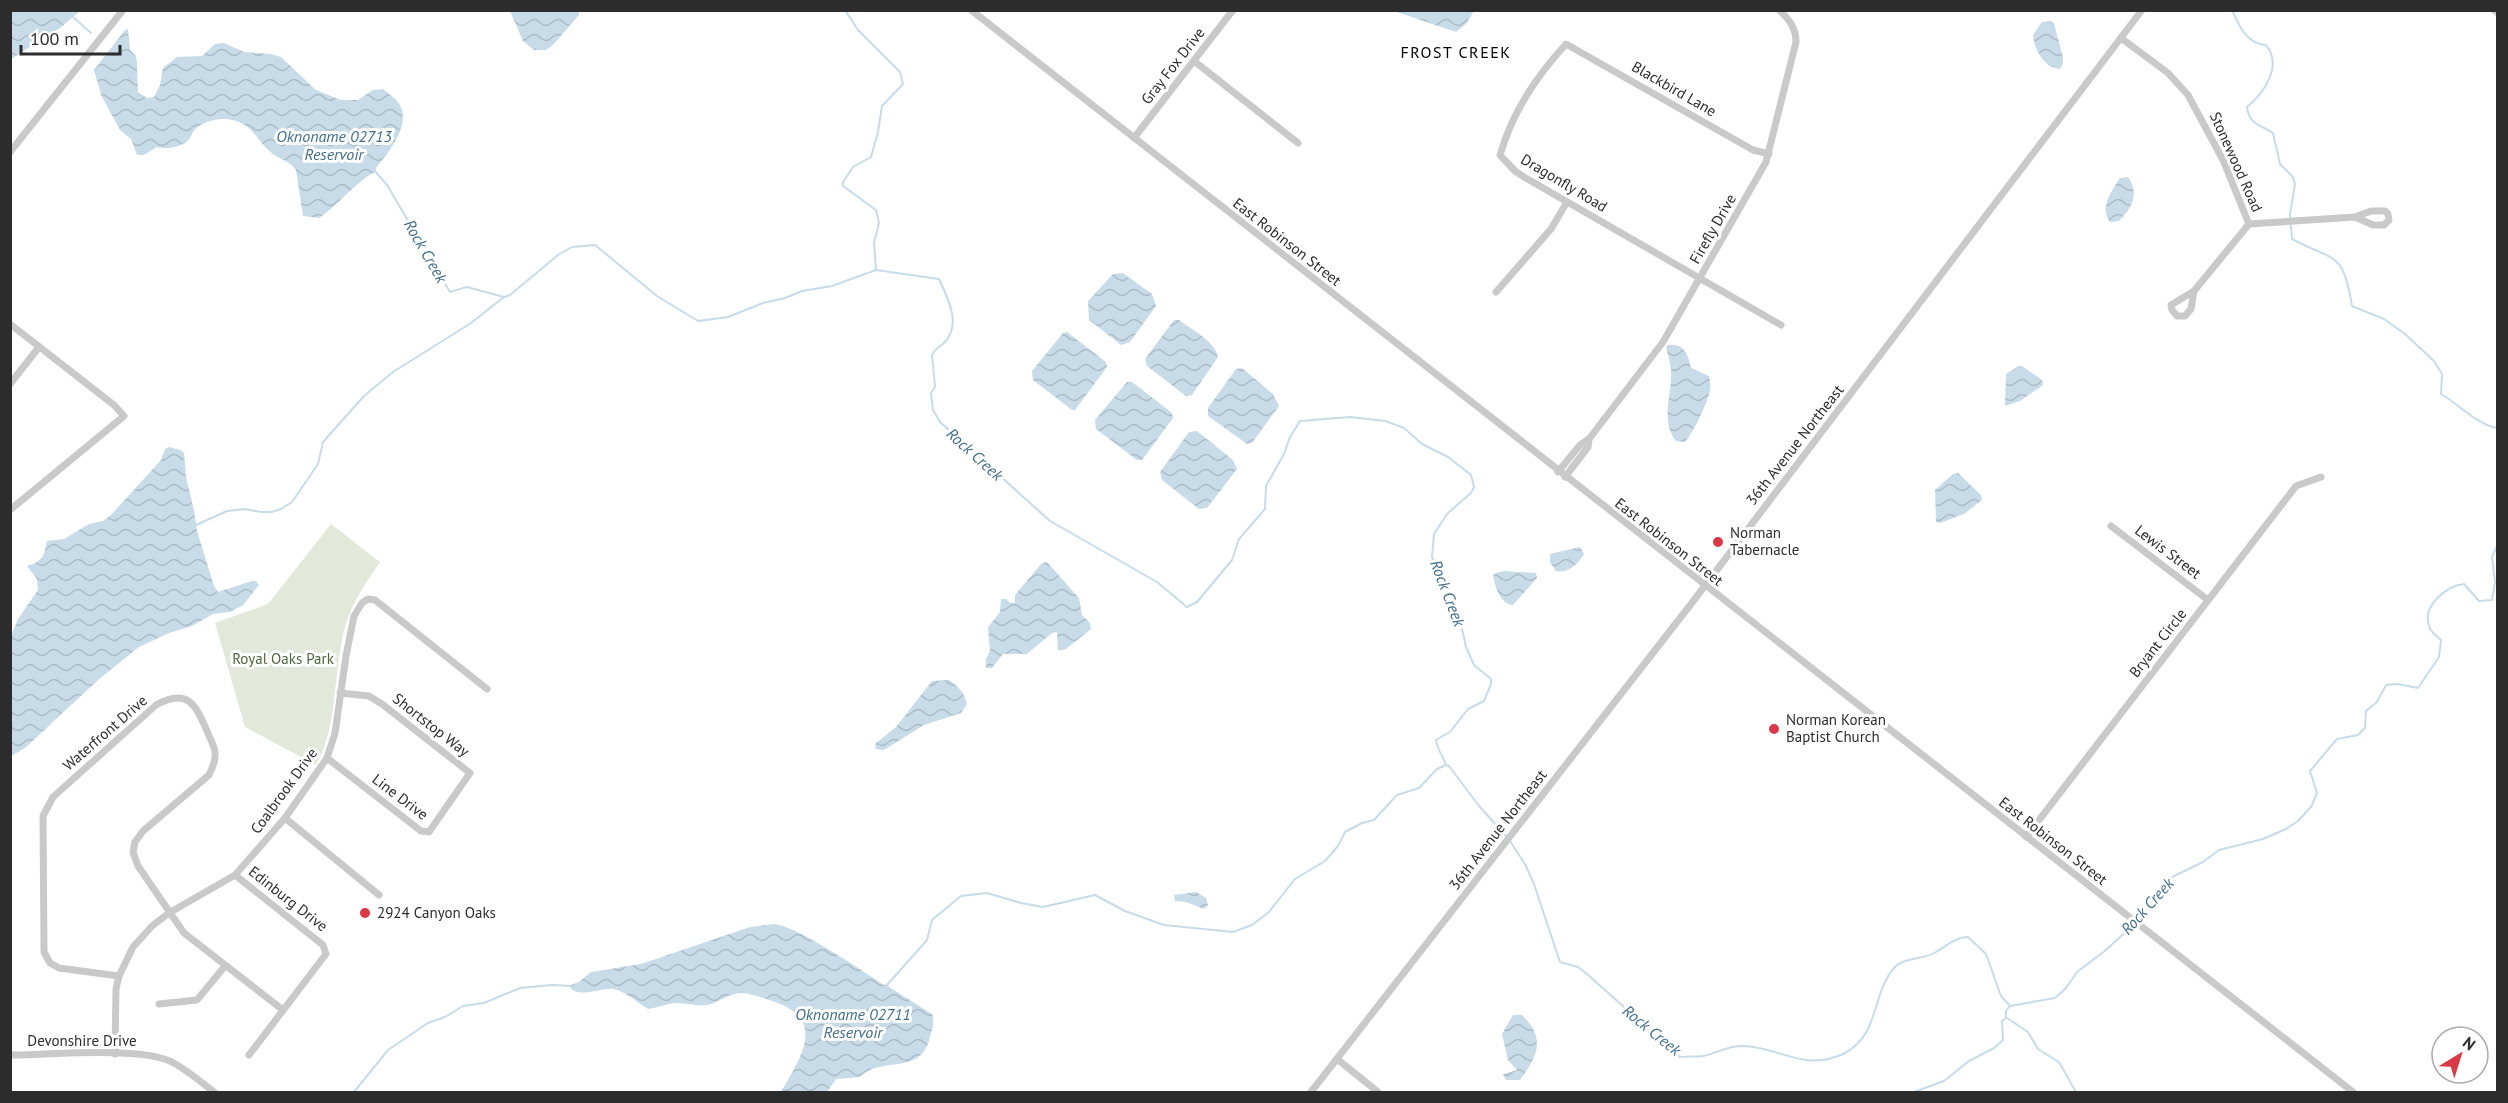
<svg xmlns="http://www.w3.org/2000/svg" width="2508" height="1103" viewBox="0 0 2508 1103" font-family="'PT Sans',sans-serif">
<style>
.green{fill:#e2e9da}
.water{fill:url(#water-waves)}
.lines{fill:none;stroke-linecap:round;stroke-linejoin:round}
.stream{stroke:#c7dbe8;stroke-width:2}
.minor{stroke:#c9c9c9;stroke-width:7}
.poi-dot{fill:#d93845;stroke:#fff;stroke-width:2}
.labels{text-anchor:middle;stroke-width:6;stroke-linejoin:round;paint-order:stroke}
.street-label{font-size:15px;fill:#2c2c2c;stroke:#fff}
.poi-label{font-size:15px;fill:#2c2c2c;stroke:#fff;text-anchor:start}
.park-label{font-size:15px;fill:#4f643d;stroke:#fff}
.neighbourhood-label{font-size:16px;letter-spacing:1.5px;fill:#000;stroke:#fff}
.water-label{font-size:16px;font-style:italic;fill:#406d88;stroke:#fff}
</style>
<defs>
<pattern id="water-waves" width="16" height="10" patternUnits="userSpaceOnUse" patternTransform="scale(1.5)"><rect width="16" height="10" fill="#c7dbe8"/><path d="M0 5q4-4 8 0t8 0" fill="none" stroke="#abbcc7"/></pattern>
</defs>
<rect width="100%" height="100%" fill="#fff"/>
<path class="green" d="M331 524 380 562C368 580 355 598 348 618 331 665 341 721 316 765L245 727 215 623 268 604Z"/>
<g class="water">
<path d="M10 11 11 10 80 11 60 28 11 59Z"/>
<path d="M510 11H579V15L553 45 546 50H534L523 41Z"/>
<path d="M1394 11H1474L1466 24 1456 32Z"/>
<path d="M2050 21 2054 24 2063 57V63L2060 69C2044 68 2034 49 2033 35L2042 22Z"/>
<path d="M128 29 130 50 136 56 137 64 138 92 147 98 154 97 160 85 163 68 177 57 202 56 215 44 224 43 244 52 271 54 281 57 316 90 341 100H358L373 90 383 89C389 94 397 99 400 105 411 126 388 153 376 168V172C363 175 334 209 319 218L303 216 296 170C288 159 277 159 267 149 260 142 255 132 246 126 233 116 211 117 198 127 193 130 193 133 190 138 185 147 166 150 157 147L144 155H137L131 139 120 130 101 95 94 70 125 30Z"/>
<path d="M2128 177C2140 194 2132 208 2119 221L2110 222C2099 207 2112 191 2120 178Z"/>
<path d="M1123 273 1152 294 1156 306 1130 342 1121 345 1089 320 1088 301 1113 274Z"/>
<path d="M1174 320H1179C1191 329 1216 342 1218 357L1192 395 1186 396 1147 366 1145 359Z"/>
<path d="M1067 332 1106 362 1107 367 1075 410H1072L1033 380 1032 371 1063 333Z"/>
<path d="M1668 345C1684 343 1688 354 1691 368L1709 376C1710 381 1711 386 1710 390 1708 402 1693 433 1685 442L1676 441C1661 423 1671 396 1671 376 1672 367 1668 356 1666 347Z"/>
<path d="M2019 366H2022L2042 380 2043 385 2020 401 2005 406 2006 374Z"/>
<path d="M1242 368 1273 394 1279 406 1252 443 1247 444 1208 416V408L1236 369Z"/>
<path d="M1127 382H1132L1172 413 1173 418 1142 460H1137L1096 429 1095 420Z"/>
<path d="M1197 431 1233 460 1237 469 1207 508 1199 509 1162 480 1160 472 1189 432Z"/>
<path d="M169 447 180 450 184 453 186 477 194 510 197 531 214 586 218 592 252 581H256L259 585 243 605 230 612 213 614 192 626 169 633 139 647 98 680 25 748 11 756V636L18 619 38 590 37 579 27 566C44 561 44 555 47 541L64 539 89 524 103 521 111 515 161 460 165 449Z"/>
<path d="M1958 473 1981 495 1982 500 1964 514 1940 523 1936 522 1935 490 1953 474Z"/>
<path d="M1580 547 1584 554C1578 564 1568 574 1556 571L1550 562V554Z"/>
<path d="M1047 562 1079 598 1082 615 1090 623 1091 629 1066 649 1058 650 1057 632 1052 633 1027 654H1003L992 668H986V659L990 651 988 627 1000 612 1001 599H1006L1010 603H1015V595L1042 563Z"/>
<path d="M1504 571 1536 573 1537 578 1513 605C1500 604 1495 587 1493 575L1496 573Z"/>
<path d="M949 680C959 687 964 692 967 704L961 713 924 725 884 750 876 749 875 744 896 727 932 681Z"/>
<path d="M1196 892 1206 898 1208 905 1204 909 1186 902 1175 901 1174 895Z"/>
<path d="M774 924C795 925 863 971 884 985L888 984 889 987 932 1014C935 1022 932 1029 930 1037 921 1077 882 1055 860 1077L836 1079 827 1092H781C800 1058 829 1019 772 1001 762 998 752 993 741 993 729 994 722 1000 711 1004 698 1008 687 1002 675 1003 666 1004 657 1008 648 1009 638 1003 625 991 614 989 601 987 578 1000 569 986L579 982 591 972 641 964 750 927Z"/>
<path d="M1513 1015H1522C1546 1038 1538 1056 1520 1080H1506L1503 1074 1517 1070 1508 1060 1502 1034Z"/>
</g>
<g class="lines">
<g class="stream">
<path d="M845 10 858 30 900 72 903 84 882 106 878 132 871 157 853 167 843 182V186L876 210 879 223 874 243 876 270"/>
<path d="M2232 10C2239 26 2247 44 2266 45 2283 66 2264 93 2247 107 2249 125 2261 125 2273 133L2280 164 2293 177 2295 184 2290 214 2292 239C2335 262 2343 250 2352 306L2384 319 2405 334 2434 361 2442 374 2441 394C2457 403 2482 428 2498 428"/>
<path d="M73 17 91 33"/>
<path d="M374 170 387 185 450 292 467 287 504 297 510 295 558 255 572 247 595 245 657 296 698 321 728 317 763 303 785 298 802 291 832 286 876 270 939 279C947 297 962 323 945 342 940 347 935 348 932 355L935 387 931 393 933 410 940 422 1050 521 1157 582 1187 607 1197 602 1232 560 1239 539 1265 509 1266 486 1284 454 1290 437 1300 421 1350 417 1385 421 1404 428 1422 444 1448 457 1471 475 1474 487 1471 493 1447 514 1434 534 1432 557 1458 611 1466 647 1474 665 1491 679V684L1484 701 1468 709 1450 732 1436 740C1437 750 1443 755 1446 765L1449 766 1479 806 1507 837"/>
<path d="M196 525 227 511 244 509 261 512H272L281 509 292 502 318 464 323 442 364 396 393 372 471 323 504 297"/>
<path d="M1510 841 1525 864 1534 884 1560 962 1578 967 1587 974 1680 1057C1687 1056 1696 1057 1703 1056 1718 1053 1726 1046 1743 1046 1781 1047 1804 1073 1845 1053 1880 1034 1871 995 1894 968 1903 957 1923 960 1936 952 1945 947 1957 936 1968 937L1986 954 2001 996 2010 1006"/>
<path d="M887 985 927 940 932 920 961 896 987 893 1021 903 1043 907 1095 895 1125 911 1164 925 1233 932 1252 925 1269 912 1295 879 1325 861 1338 846 1345 832 1362 823 1374 820 1397 795 1419 788 1437 769 1446 765"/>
<path d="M2010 1006 2055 998 2066 988 2077 972 2106 950 2132 926 2170 878 2203 862 2219 850 2263 839 2286 829 2298 821 2311 807 2317 793 2310 771 2337 739 2358 735 2365 728 2366 711 2377 702 2386 685 2398 684 2418 688 2439 657 2441 640C2437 636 2430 632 2429 626 2422 606 2446 586 2464 584L2479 601 2492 600 2495 582 2492 557 2498 544"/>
<path d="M2007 1018 2028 1032 2038 1049 2059 1062 2076 1092"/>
<path d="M354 1092 388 1050 428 1023 445 1017 463 1006 484 1003 520 988 552 985 571 986"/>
<path d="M1914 1092 1944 1081 1969 1061 1994 1048 2003 1040 2002 1021 2006 1018V1011L2010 1006"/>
</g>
<g class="minor">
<path d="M971 10 2353 1092"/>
<path d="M2494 10 2498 13"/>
<path d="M2121 38 2168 73 2188 95 2223 160 2249 224"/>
<path d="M1194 61 1298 143"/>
<path d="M1134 138 1233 10"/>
<path d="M10 152 123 10"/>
<path d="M1769 154 1753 150 1566 44C1536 77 1513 111 1500 155L1515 171 1524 177 1781 325"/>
<path d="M2194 291 2191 309 2185 316H2177L2172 310 2171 305 2194 291 2249 224 2355 217 2371 211H2385L2388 214 2389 220 2384 225H2373L2355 217"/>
<path d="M1496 292 1551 229 1567 202"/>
<path d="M10 324 114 405 124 416 10 510"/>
<path d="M10 384 39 347"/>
<path d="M1558 472 1580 445 1589 439 1663 342 1766 162 1796 42C1796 28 1789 19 1779 10"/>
<path d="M1565 477 1588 447 1589 439"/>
<path d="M2111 526 2208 600"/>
<path d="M327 758 421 831 429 832 470 773 382 704 369 696 340 693"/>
<path d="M285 818 379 895"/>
<path d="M2026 837 2296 486 2321 477"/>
<path d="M235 875 323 945 326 954 249 1055"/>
<path d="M119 976 59 968 50 963 44 952 43 816 53 797 156 705C187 688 195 703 207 731 209 737 215 746 215 753 216 760 212 769 209 775L143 831 135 842 133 852 138 866 184 933 283 1010"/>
<path d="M159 1004 197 1000 225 966"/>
<path d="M115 1054 116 989 119 976 133 947 152 926 169 913 235 875 285 818 327 758 335 733 346 656 354 616 362 603 368 599 375 600 487 689"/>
<path d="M10 1055C50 1055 140 1046 172 1062 187 1070 201 1082 214 1092"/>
<path d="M1337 1059 1378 1092"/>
<path d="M1311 1092 1691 604 2142 10"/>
</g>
</g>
<g class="poi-dot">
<circle cx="1718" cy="542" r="6"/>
<circle cx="1774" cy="729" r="6"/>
<circle cx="365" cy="913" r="6"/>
</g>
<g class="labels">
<g class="street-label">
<text transform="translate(1173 66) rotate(-52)" y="5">Gray Fox Drive</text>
<text transform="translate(1674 89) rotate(30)" y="5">Blackbird Lane</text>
<text transform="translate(2236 162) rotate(66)" y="5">Stonewood Road</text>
<text transform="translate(1564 183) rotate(31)" y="5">Dragonfly Road</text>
<text transform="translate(1713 229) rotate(-60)" y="5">Firefly Drive</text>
<text transform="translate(1287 242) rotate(38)" y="5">East Robinson Street</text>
<text transform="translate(1795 445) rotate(-52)" y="5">36th Avenue Northeast</text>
<text transform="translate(1669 542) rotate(38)" y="5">East Robinson Street</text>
<text transform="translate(2168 552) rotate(37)" y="5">Lewis Street</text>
<text transform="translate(2158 643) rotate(-52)" y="5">Bryant Circle</text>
<text transform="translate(431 725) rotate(38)" y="5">Shortstop Way</text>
<text transform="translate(105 733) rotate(-41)" y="5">Waterfront Drive</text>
<text transform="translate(284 791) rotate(-54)" y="5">Coalbrook Drive</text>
<text transform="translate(400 797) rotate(37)" y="5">Line Drive</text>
<text transform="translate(1498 830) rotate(-52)" y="5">36th Avenue Northeast</text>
<text transform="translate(2053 841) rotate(38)" y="5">East Robinson Street</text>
<text transform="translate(288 899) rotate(38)" y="5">Edinburg Drive</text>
<text x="82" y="1046">Devonshire Drive</text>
</g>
<g class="poi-label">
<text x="1730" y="538">Norman<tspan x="1730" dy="17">Tabernacle</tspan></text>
<text x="1786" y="725">Norman Korean<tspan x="1786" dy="17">Baptist Church</tspan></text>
<text x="377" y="918">2924 Canyon Oaks</text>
</g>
<g class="park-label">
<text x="283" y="664">Royal Oaks Park</text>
</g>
<g class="neighbourhood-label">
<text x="1456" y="58">FROST CREEK</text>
</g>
<g class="water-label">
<text x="334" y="142">Oknoname 02713<tspan x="334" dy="18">Reservoir</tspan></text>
<text transform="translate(426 251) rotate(60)" y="6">Rock Creek</text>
<text transform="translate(975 454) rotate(42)" y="6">Rock Creek</text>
<text transform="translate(1448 593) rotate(69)" y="6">Rock Creek</text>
<text transform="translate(2147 906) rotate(-48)" y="6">Rock Creek</text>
<text x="853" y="1020">Oknoname 02711<tspan x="853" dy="18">Reservoir</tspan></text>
<text transform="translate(1652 1030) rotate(39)" y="6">Rock Creek</text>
</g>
</g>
<rect width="2508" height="1103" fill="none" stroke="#2c2c2c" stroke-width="24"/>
<g transform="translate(2460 1055) rotate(38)"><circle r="28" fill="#ffffff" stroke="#ababab" stroke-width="1.5"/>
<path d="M0-4.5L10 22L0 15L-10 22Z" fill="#d93845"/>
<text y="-9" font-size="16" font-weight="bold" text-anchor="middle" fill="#2c2c2c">N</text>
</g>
<path d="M21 45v9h99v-9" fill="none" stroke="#2c2c2c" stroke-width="3"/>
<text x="30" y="45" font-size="18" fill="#2c2c2c" stroke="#ffffff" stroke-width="4.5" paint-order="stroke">100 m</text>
</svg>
